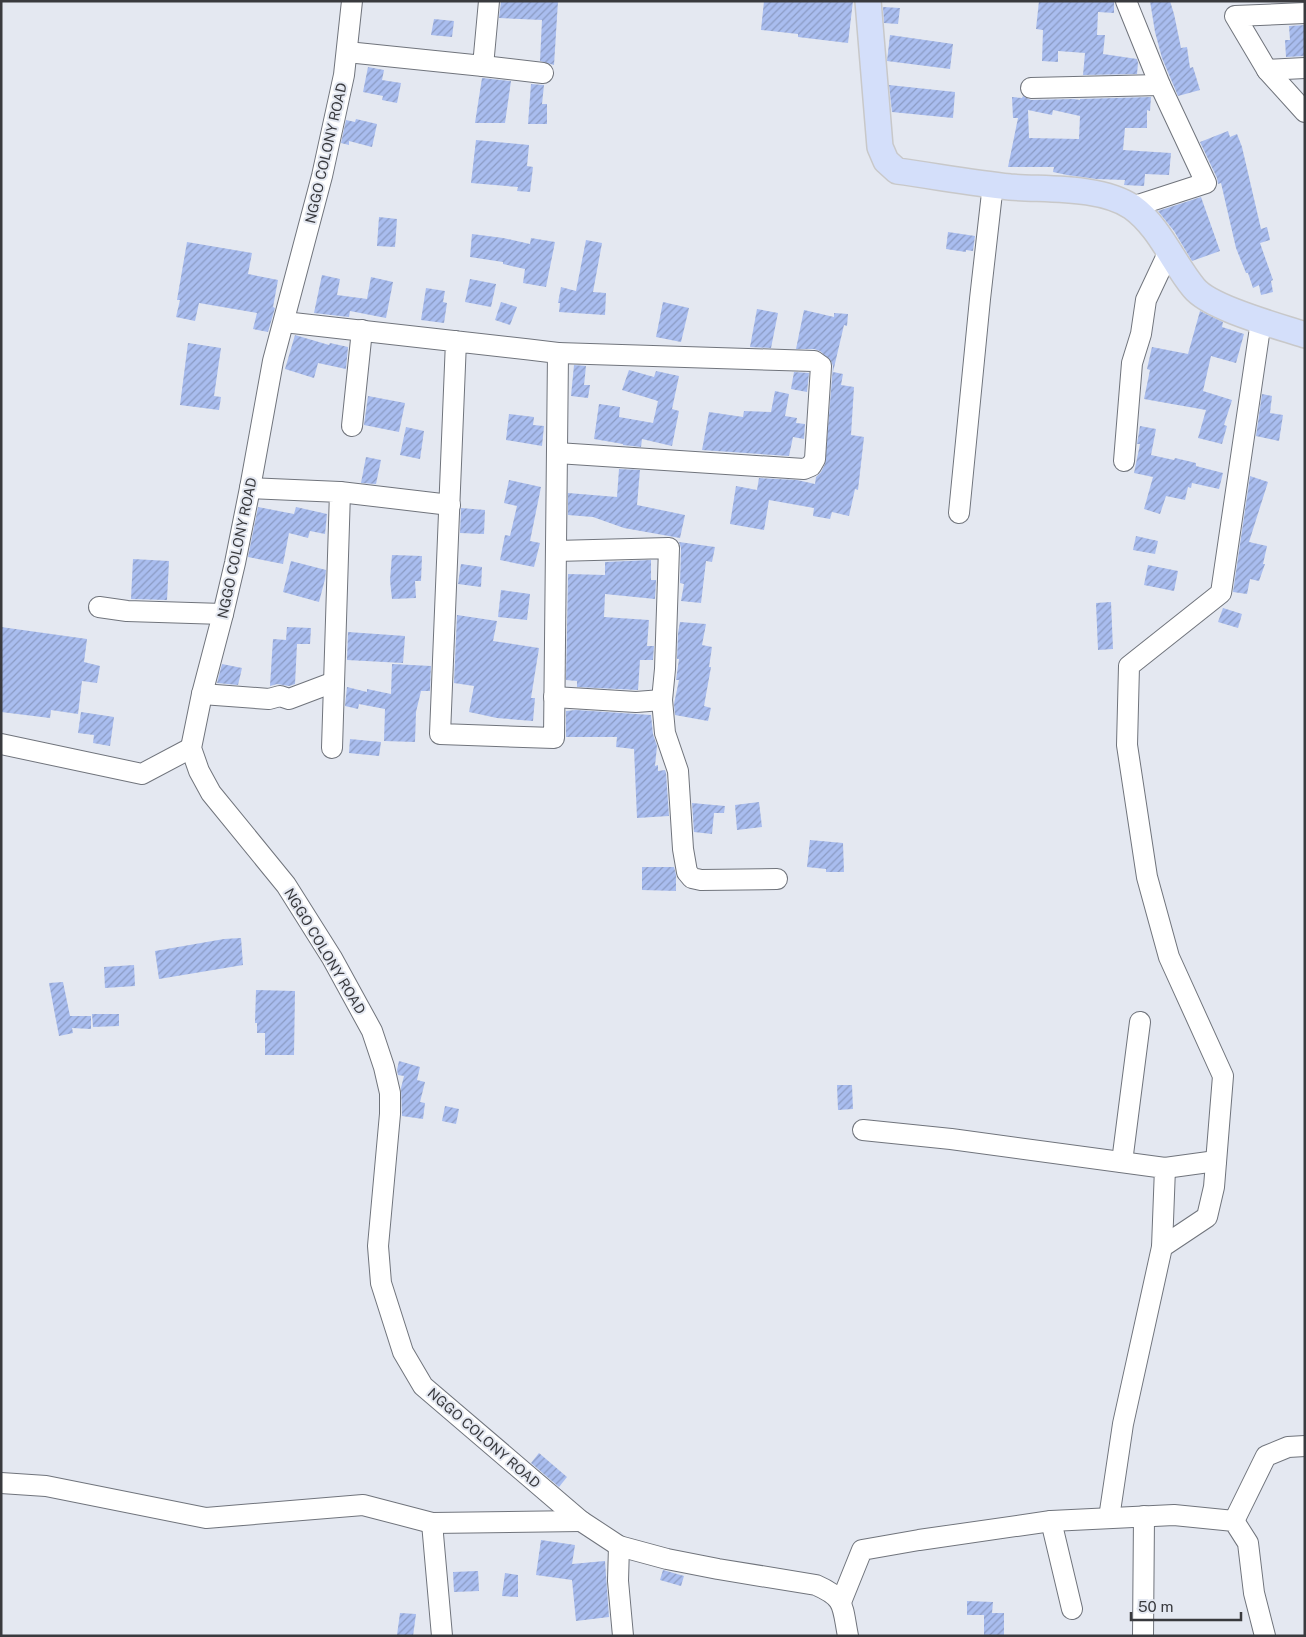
<svg xmlns="http://www.w3.org/2000/svg" width="1306" height="1637" viewBox="0 0 1306 1637" font-family="'Public Sans',sans-serif">
<style>
.building{fill:url(#building-hatch);fill-rule:evenodd}
.lines{fill:none;stroke-linecap:round;stroke-linejoin:round}
.minor-casing{stroke:#70747c;stroke-width:22}
.major-casing{stroke:#c8c8c9;stroke-width:28}
.minor{stroke:#fff;stroke-width:20}
.major{stroke:#d4dffa;stroke-width:25}
.labels{text-anchor:middle;stroke-width:4;stroke-linejoin:round;paint-order:stroke}
.street-label{font-size:14px;fill:#393a3e;stroke:#e4e8f1}
</style>
<defs>
<pattern id="building-hatch" width="6" height="6" patternUnits="userSpaceOnUse" patternTransform="scale(1.25)"><rect width="6" height="6" fill="#a9bdef"/><path d="M-1 1l2-2M0 6l6-6M5 7l2-2" fill="none" stroke="#8b9bc3"/></pattern>
</defs>
<rect width="100%" height="100%" fill="#e4e8f1"/>
<g class="building">
<path d="M501 1H558L554 65 540 61 542 20 499 18Z"/>
<path d="M764 1H853L848 43 798 37V34L761 30Z"/>
<path d="M1039 1H1114V13L1098 12 1097 35H1105L1103 54 1137 59 1138 63 1137 74 1083 75 1085 53 1058 51V62L1042 61 1043 30 1036 29Z"/>
<path d="M1150 1H1170L1174 14 1181 48 1187 47 1190 68 1193 67 1200 90 1178 96 1162 58 1155 32Z"/>
<path d="M883 7 900 8 898 24 884 23Z"/>
<path d="M434 19 454 21 452 37 431 35Z"/>
<path d="M1305 25V56L1286 57 1285 40H1290L1289 26Z"/>
<path d="M890 35 953 44 950 69 887 61Z"/>
<path d="M368 67 384 70 382 80 401 83 397 103 382 100 383 96 363 92Z"/>
<path d="M482 78 511 81 505 123H475Z"/>
<path d="M531 84 544 85 542 104H547V124H528Z"/>
<path d="M889 85 955 92 953 118 892 112Z"/>
<path d="M1023 96 1031 100 1074 99 1080 100V99L1151 97 1150 111 1147 110V128H1125L1123 150 1171 153 1169 175 1145 174 1144 186 1124 185 1125 180 1096 179 1067 175 1053 172 1054 167H1008L1018 118H1013L1012 97 1022 98ZM1028 110 1052 115 1053 110 1080 116 1079 139 1029 138Z"/>
<path d="M356 119 377 124 372 147 349 141V145L341 143 346 120 355 122Z"/>
<path d="M1228 131 1230 137 1237 134 1242 147 1261 229 1267 227 1270 240 1260 243 1273 280 1271 281 1273 292 1261 295 1259 285 1253 288 1248 273H1246L1236 248 1221 183 1218 184 1217 178 1200 142Z"/>
<path d="M476 140 529 145 527 166 533 167 530 192 517 191 518 187 471 183Z"/>
<path d="M1201 197 1220 251 1192 261 1174 231 1158 211Z"/>
<path d="M379 217 397 219 395 247 377 246Z"/>
<path d="M948 232 975 236 973 251 966 250V252L946 249Z"/>
<path d="M472 234 503 238 530 244 531 238 555 242 546 287 523 283 525 269 503 264V262L470 257Z"/>
<path d="M586 240 602 243 593 292 606 293 605 315 559 312 560 303H558L561 287 576 291Z"/>
<path d="M187 242 252 253 248 274 278 280 273 307 275 308 268 332 253 329 257 313 199 303 195 321 176 317 180 300H177Z"/>
<path d="M322 275 340 279 337 295 367 299 371 277 393 282 386 318 350 311 349 317 314 313Z"/>
<path d="M470 279 496 284 491 307 465 302Z"/>
<path d="M426 288 445 291 443 302 447 303 444 323 421 320Z"/>
<path d="M501 302 517 307 510 325 495 320Z"/>
<path d="M663 302 689 308 681 342 656 337Z"/>
<path d="M757 309 778 313 771 348 750 347Z"/>
<path d="M804 310 834 317V313L848 314 847 326 844 325 833 372 843 374 841 385 854 387 851 435 864 437 858 490 855 489 849 516 832 512 830 519 813 516 814 508 769 500 764 530 730 524 736 486 757 490 759 478 797 480 815 484 816 477 821 472 825 464 833 366 831 361 820 351 814 349H796Z"/>
<path d="M1200 311 1223 322 1222 327 1244 334 1236 363 1211 356 1203 391 1232 400 1224 425 1227 426 1222 444 1198 438 1206 410 1144 399 1150 370 1147 369 1152 347 1188 354Z"/>
<path d="M295 335 329 345 330 343 348 347 346 369 318 363 314 378 285 369Z"/>
<path d="M188 343 221 348 214 396 221 397 219 410 180 405Z"/>
<path d="M574 365 586 366 584 385H590L588 398 571 396Z"/>
<path d="M629 370 654 377 656 371 679 376 672 409 679 411 672 446 642 439 641 447 623 445V444L594 439 599 404 620 407 619 417 653 423 658 401 622 390Z"/>
<path d="M794 372 809 373 807 392 791 389Z"/>
<path d="M775 391 789 394 785 416 797 418 796 423 805 424 804 439 793 437 789 456 702 450 709 412 743 417 744 411 771 412Z"/>
<path d="M1262 394 1272 396 1270 413 1283 415 1279 441 1256 436Z"/>
<path d="M368 396 405 403 399 432 364 425Z"/>
<path d="M509 414 534 417 533 425 544 426 542 446 506 440Z"/>
<path d="M1140 426 1156 429 1151 455 1174 460 1175 458 1196 463V466L1223 473 1219 489 1192 483 1191 488 1188 487 1185 500 1166 496 1160 514 1144 509 1153 477 1134 473 1140 444H1137Z"/>
<path d="M406 427 424 431 420 459 400 455Z"/>
<path d="M366 457 381 460 376 484 361 483Z"/>
<path d="M619 469 640 470 637 505 685 515 680 538 624 528 593 517 568 515V493L617 497Z"/>
<path d="M1250 476 1268 482 1249 542 1267 546 1263 564H1265L1259 581 1250 579 1247 594 1233 592Z"/>
<path d="M509 480 541 487 530 541 540 543 534 567 500 560 505 535 510 536 517 506 504 503Z"/>
<path d="M258 507 294 514 296 507 327 514 325 534 310 531 308 538 289 533 283 564 248 557Z"/>
<path d="M461 508 485 510 484 534 460 533Z"/>
<path d="M1136 536 1158 541 1155 554 1133 550Z"/>
<path d="M679 542 715 547 712 562 706 561 701 603 681 601 684 584 680 583 681 548Z"/>
<path d="M392 555 422 556 421 581H415L416 598 392 599 390 580Z"/>
<path d="M133 559 169 561 167 600 131 599Z"/>
<path d="M651 560V580H656L655 599 605 594 604 617 649 620 647 646H654L653 660H640L638 690 577 687V681L566 680 568 574 605 575V562Z"/>
<path d="M291 561 326 570 325 579 319 602 283 592Z"/>
<path d="M461 564 482 567 481 587 458 584Z"/>
<path d="M1148 565 1178 571 1174 591 1144 585Z"/>
<path d="M501 590 530 594 527 620 498 617Z"/>
<path d="M1111 602 1113 649 1098 650 1096 603Z"/>
<path d="M1223 608 1242 614 1238 628 1218 622Z"/>
<path d="M457 615 497 621 493 641 539 648 531 698H535L533 721 497 718 469 712 474 686 454 683Z"/>
<path d="M680 622 706 624 702 645 712 647 709 667H711L704 706 711 708 708 721 675 715 674 704 679 680H676L679 659H677L678 633Z"/>
<path d="M1 627 87 639 84 662 100 666 97 683 82 681 78 714 51 710 50 718 1 712Z"/>
<path d="M287 627 311 628 310 644H297L295 684 289 686 277 684 270 686 273 639 286 640Z"/>
<path d="M348 632 405 636 403 663 347 660Z"/>
<path d="M222 664 242 668 238 685 217 683Z"/>
<path d="M392 664 431 666 430 691H421L416 712 415 742 384 741 385 709 359 704 358 709 345 706 347 687 367 692V689L391 694Z"/>
<path d="M576 710 651 715 653 734 657 746 655 766 658 765V771L665 770 666 773 669 816 637 818 634 749 616 747 617 737H566V711Z"/>
<path d="M81 712 114 717 110 746 93 743 94 735 78 733Z"/>
<path d="M350 739 381 742 379 756 349 753Z"/>
<path d="M759 802 762 827 737 830 735 805Z"/>
<path d="M692 803 725 806 724 813H714L712 834 694 832Z"/>
<path d="M810 840 843 843 844 872H826V869L807 867Z"/>
<path d="M642 867H674L676 875V891L642 890Z"/>
<path d="M241 938 243 965 159 979 155 951 224 939Z"/>
<path d="M134 965 135 986 105 988 104 967Z"/>
<path d="M63 982 70 1016H91V1029L72 1028 73 1033 59 1036 49 983Z"/>
<path d="M256 990 295 991 294 1055H265V1033H257V1023H255Z"/>
<path d="M92 1014H119V1026L93 1027Z"/>
<path d="M399 1061 420 1067 417 1080 425 1082 420 1102 425 1103 423 1119 402 1116 401 1088 404 1076 398 1075 397 1070Z"/>
<path d="M837 1085H852L853 1109 838 1110Z"/>
<path d="M445 1106 459 1109 456 1124 442 1121Z"/>
<path d="M539 1453 567 1477 559 1487 531 1463Z"/>
<path d="M541 1540 575 1545 572 1564 605 1561 609 1617 576 1621 572 1580 536 1575Z"/>
<path d="M663 1570 684 1576 681 1586 660 1580Z"/>
<path d="M478 1571 479 1591 454 1592 453 1572Z"/>
<path d="M505 1573 518 1575V1597L502 1596Z"/>
<path d="M967 1601 993 1602 992 1613H1004V1636H984V1615H967Z"/>
<path d="M400 1613 416 1614 413 1636 397 1635Z"/>
</g>
<g class="lines">
<defs>
<g id="minor">
<path d="M352 1 344 75 322 176 273 361 250 488 235 563 223 614 202 694 191 748 199 771 211 793 286 885 332 958 372 1031 384 1067 390 1093V1114L378 1246 381 1283 403 1352 423 1386 581 1521 619 1546 667 1559 718 1569 816 1585C846 1598 842 1606 848 1636"/>
<path d="M1126 1 1160 85 1206 183 1132 207"/>
<path d="M1305 13 1235 16 1267 70 1305 112"/>
<path d="M347 52 483 66 489 1"/>
<path d="M483 66 543 73"/>
<path d="M1267 70 1305 68"/>
<path d="M1031 88 1160 85"/>
<path d="M284 322C376 332 467 342 558 353L554 738 440 734 456 341"/>
<path d="M352 426 362 330"/>
<path d="M557 453 804 469 811 466 815 459 821 366 814 361 558 353"/>
<path d="M1124 461 1132 363 1141 334 1146 300 1169 251"/>
<path d="M250 488 340 492 332 748"/>
<path d="M340 492 450 505"/>
<path d="M959 513 980 299 993 184"/>
<path d="M556 551 669 548 665 669 662 700 665 733 678 771 683 849 687 872 692 878 701 880 777 879"/>
<path d="M99 607 127 611 223 614"/>
<path d="M202 694 269 699 280 696 289 699 334 682"/>
<path d="M554 697 636 702 662 700"/>
<path d="M1 744 142 774 191 748"/>
<path d="M863 1130 951 1139 1165 1168 1162 1247"/>
<path d="M1122 1162 1140 1022"/>
<path d="M1165 1168 1216 1161"/>
<path d="M1 1483 46 1486 206 1518 363 1505 432 1523 581 1521"/>
<path d="M1109 1518 1123 1424 1162 1247 1207 1217 1214 1187 1223 1076 1169 957 1147 877 1127 745 1129 666 1221 593 1261 321"/>
<path d="M1051 1521 1072 1609"/>
<path d="M1234 1521 1266 1456 1288 1447 1305 1446"/>
<path d="M432 1523 442 1636"/>
<path d="M619 1546 618 1581 623 1636"/>
<path d="M841 1602 862 1550 919 1540 1051 1521 1174 1515 1234 1521 1248 1543 1254 1593 1265 1636"/>
<path d="M1143 1636 1144 1516"/>
</g>
<path id="major" d="M868 1 880 147 886 161 897 171C934 176 972 183 1010 187 1047 190 1100 186 1132 207 1160 227 1173 263 1194 288 1210 308 1278 326 1305 335"/>
</defs>
<use href="#minor" class="minor-casing"/>
<use href="#major" class="major-casing"/>
<use href="#minor" class="minor"/>
<use href="#major" class="major"/>
</g>
<g class="labels">
<g class="street-label">
<text transform="translate(326 153) rotate(-77)" y="5">NGGO COLONY ROAD</text>
<text transform="translate(237 548) rotate(-78)" y="5">NGGO COLONY ROAD</text>
<text transform="translate(325 951) rotate(59)" y="5">NGGO COLONY ROAD</text>
<text transform="translate(484 1438) rotate(41)" y="5">NGGO COLONY ROAD</text>
</g>
</g>
<rect width="1306" height="1637" fill="none" stroke="#393a3e" stroke-width="5"/>
<path d="M1131 1612v8h110v-8" fill="none" stroke="#393a3e" stroke-width="2.5"/>
<text x="1138" y="1612" font-size="15" fill="#393a3e" stroke="#e4e8f1" stroke-width="4" paint-order="stroke">50 m</text>
</svg>
